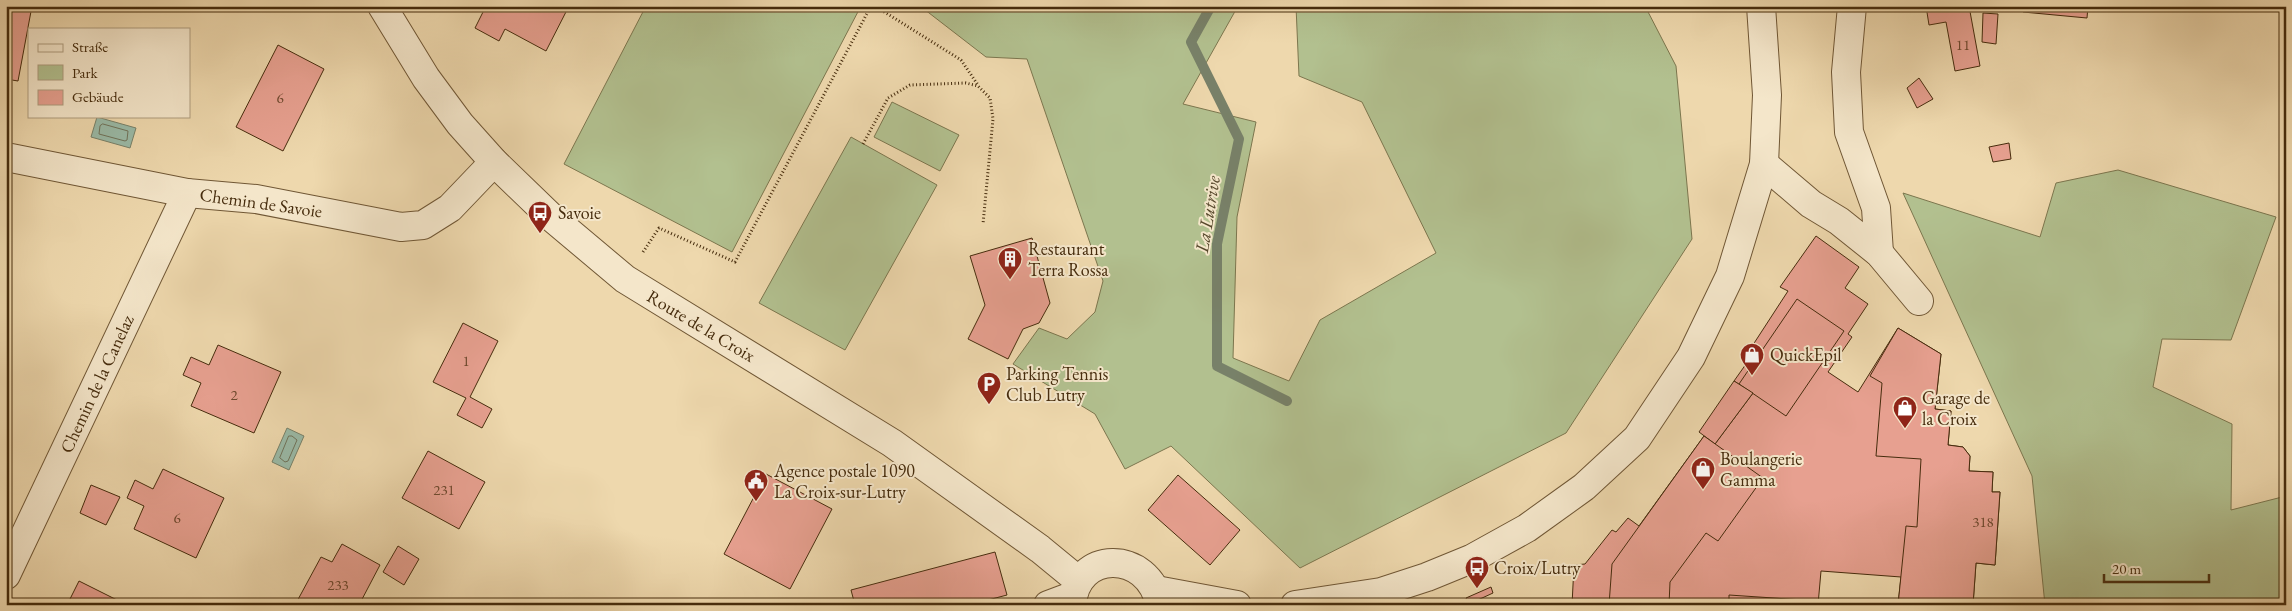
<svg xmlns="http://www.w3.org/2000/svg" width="2292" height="611" viewBox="0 0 2292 611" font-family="'EB Garamond',serif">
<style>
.green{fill:#b2c08f;stroke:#7c764e}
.water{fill:#9abaa7;stroke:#788169}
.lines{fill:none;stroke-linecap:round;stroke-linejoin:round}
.shore{stroke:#70735a;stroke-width:1}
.stream{stroke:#788169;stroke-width:10}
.building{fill:#e7a090;stroke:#462c0d}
.minor-casing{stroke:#705735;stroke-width:30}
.path{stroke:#462c0d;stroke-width:3;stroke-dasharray:1 2.5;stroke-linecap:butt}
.minor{stroke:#f4e6ca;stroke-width:28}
.labels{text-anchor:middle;stroke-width:4;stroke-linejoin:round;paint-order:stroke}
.number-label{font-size:15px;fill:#6e492e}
.street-label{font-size:18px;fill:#462c0d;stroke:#f4e6ca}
.poi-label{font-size:18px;fill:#462c0d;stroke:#f4e6ca;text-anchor:start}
.water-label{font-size:19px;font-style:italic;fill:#57482c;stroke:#f4e6ca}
</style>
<rect width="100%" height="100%" fill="#eed8ad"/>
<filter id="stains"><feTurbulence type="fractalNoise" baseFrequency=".004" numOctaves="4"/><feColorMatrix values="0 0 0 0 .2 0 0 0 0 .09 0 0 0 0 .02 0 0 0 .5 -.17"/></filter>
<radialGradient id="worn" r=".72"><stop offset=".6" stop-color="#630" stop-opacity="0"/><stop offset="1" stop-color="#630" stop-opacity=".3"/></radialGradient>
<g class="green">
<path d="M646 6H861L732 252 564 164Z"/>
<path d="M920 6H1238L1183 104 1256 122 1237 217 1233 358 1289 381 1320 320 1436 253 1362 102 1299 76 1296 6H1645L1676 66 1692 239 1566 433 1300 568 1171 446 1125 469 1095 414 1013 364 1039 328 1067 339 1095 312 1103 281 1027 59 986 57Z"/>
<path d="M892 102 959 135 940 171 874 137Z"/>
<path d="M851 137 937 185 845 350 759 303Z"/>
<path d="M2118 170 2276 217 2231 340 2162 339 2153 387 2232 424 2231 510 2286 496V605H2045L2032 476 1903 193 2040 237 2056 183Z"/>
</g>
<g class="water">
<path d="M97 117 136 128 130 148 91 137Z"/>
<path d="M287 428 304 436 289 470 272 462Z"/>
</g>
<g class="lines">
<g class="shore">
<path d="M103 124 128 131 127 140 125 141 99 134 100 126Z"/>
<path d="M289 436H292L297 440 288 461 285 462 280 458Z"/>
</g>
<path class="stream" d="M1211 6 1191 42 1239 139 1217 244V366L1287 401"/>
</g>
<g class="building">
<path d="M6 6H32L18 81 6 79Z"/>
<path d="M486 6H569L546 51 505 29 499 41 475 28Z"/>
<path d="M1926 6H1969L1980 66 1955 71 1946 22 1929 25Z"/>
<path d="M2024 6H2088L2087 18 2023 12Z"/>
<path d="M1983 13 1998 14 1996 44 1982 42Z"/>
<path d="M278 45 324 69 283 151 236 127Z"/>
<path d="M1919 78 1933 99 1917 108 1907 88Z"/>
<path d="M2009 143 2011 159 1993 162 1989 147Z"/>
<path d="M1816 236 1859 267 1845 288 1868 304 1848 334 1852 337 1828 372 1858 392 1898 328 1941 354 1935 409 1951 411 1948 445 1963 447 1970 456 1969 471 1993 472 1992 492H2000L1995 565 1976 563 1973 605H1898L1901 577 1821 571 1818 605H1572L1574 565 1585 564 1612 530 1616 532 1628 518 1639 526 1704 436 1715 444 1753 393 1734 381 1751 357 1747 354 1788 291 1780 287Z"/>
<path d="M1032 238 1050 303 1039 323 1023 329 1008 359 968 339 985 305 970 256Z"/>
<path d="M1797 299 1844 331 1786 416 1739 384Z"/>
<path d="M463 323 498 341 470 397 492 409 482 428 457 415 466 398 433 382Z"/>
<path d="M1898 328 1941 354 1935 409 1951 411 1948 445 1963 447 1970 456 1969 471 1993 472 1992 492H2000L1995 565 1976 563 1973 605H1898L1906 526 1917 527 1921 459 1876 456 1882 383 1870 376Z"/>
<path d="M218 345 281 372 254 433 191 406 201 383 183 375 191 357 209 365Z"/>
<path d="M1734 381 1753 393 1715 444 1699 432Z"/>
<path d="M1704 436 1763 478 1718 541 1706 533 1670 582 1669 605H1609L1612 564Z"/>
<path d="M428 451 485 482 459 529 402 498Z"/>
<path d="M163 469 224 498 196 558 134 529 144 506 127 498 135 480 153 489Z"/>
<path d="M766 474 832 509 790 589 724 554Z"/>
<path d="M1178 475 1240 530 1210 565 1148 510Z"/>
<path d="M91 485 120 497 106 525 80 513Z"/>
<path d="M342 544 380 565 359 605H295L321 557 332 562Z"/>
<path d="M398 546 419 559 404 585 383 572Z"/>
<path d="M995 552 1007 595 969 605H855L851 590Z"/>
<path d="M79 581 127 605H67Z"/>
<path d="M1491 587 1493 593 1469 604 1466 598Z"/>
<path d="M1729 595 1818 601V605H1729Z"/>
</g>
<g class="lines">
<defs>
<g id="minor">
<path d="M382 6 426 78 460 124 494 162 550 216 625 279 892 443 1040 549 1079 581"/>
<path d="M1852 6 1846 72 1849 132 1876 208 1879 253"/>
<path d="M6 157 187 193 256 199 401 227 423 225 450 208 494 162"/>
<path d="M1764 164 1811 204 1839 221 1879 253 1919 301"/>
<path d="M6 575 187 193"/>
<path d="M1156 590 1237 605"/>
<path d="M1048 605 1072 596"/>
<path d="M1072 605C1075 550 1148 548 1160 605"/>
<path d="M1295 605 1381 592 1427 577 1471 559 1527 528 1584 487 1637 438 1691 357 1730 276 1764 164 1767 95 1761 6"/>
</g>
</defs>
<use href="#minor" class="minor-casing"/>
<g class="path">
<path d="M875 6 961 60 978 85"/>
<path d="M863 144 888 98 910 85 966 83 978 86 990 98 993 119 983 224"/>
<path d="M643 252 659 228 735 262 871 6"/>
</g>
<use href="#minor" class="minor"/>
</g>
<defs>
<symbol id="bus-pin" viewBox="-11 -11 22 30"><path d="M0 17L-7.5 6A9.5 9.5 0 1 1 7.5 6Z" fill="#8f2418" stroke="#f4e6ca"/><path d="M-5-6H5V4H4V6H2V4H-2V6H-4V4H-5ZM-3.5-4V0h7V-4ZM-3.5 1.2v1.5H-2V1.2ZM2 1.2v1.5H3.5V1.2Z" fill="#fff"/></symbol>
<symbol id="building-pin" viewBox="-11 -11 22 30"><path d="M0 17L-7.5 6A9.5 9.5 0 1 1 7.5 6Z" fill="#8f2418" stroke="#f4e6ca"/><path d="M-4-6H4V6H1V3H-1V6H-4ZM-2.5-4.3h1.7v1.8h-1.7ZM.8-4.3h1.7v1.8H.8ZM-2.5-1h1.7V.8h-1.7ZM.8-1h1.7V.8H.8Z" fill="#fff"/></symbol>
<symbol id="shop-pin" viewBox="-11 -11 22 30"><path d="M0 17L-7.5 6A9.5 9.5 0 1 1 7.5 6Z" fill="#8f2418" stroke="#f4e6ca"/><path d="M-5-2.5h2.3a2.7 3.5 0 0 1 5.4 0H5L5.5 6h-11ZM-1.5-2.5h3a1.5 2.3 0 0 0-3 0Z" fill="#fff"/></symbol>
<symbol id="parking-pin" viewBox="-11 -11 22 30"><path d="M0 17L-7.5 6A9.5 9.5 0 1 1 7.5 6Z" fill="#8f2418" stroke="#f4e6ca"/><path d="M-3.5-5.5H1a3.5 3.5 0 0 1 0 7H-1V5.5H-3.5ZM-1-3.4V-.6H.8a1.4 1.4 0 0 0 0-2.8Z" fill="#fff"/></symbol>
<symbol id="civic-pin" viewBox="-11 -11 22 30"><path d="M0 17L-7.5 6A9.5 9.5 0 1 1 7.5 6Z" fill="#8f2418" stroke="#f4e6ca"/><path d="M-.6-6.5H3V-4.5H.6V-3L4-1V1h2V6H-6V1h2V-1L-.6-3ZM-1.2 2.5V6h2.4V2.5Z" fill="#fff"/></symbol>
</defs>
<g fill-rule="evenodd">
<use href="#bus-pin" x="526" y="199" width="28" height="38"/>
<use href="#building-pin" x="996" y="245" width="28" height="38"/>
<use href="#shop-pin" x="1738" y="341" width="28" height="38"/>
<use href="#parking-pin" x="975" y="370" width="28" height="38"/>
<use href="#shop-pin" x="1891" y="394" width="28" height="38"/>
<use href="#shop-pin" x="1689" y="455" width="28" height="38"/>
<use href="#civic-pin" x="742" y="467" width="28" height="38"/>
<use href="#bus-pin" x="1463" y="554" width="28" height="38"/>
</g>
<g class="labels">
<g class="number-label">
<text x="1963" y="50">11</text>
<text x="280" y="103">6</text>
<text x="466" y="366">1</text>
<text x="234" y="400">2</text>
<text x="444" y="495">231</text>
<text x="177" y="523">6</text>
<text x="1983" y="527">318</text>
<text x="338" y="590">233</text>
</g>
<g class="street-label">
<text transform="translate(261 203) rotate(8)" y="6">Chemin de Savoie</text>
<text transform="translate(701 326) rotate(31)" y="6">Route de la Croix</text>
<text transform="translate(97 384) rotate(-65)" y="6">Chemin de la Canelaz</text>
</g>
<g class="poi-label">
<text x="558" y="219">Savoie</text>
<text x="1028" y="255">Restaurant<tspan x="1028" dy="21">Terra Rossa</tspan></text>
<text x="1770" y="361">QuickEpil</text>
<text x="1006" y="380">Parking Tennis<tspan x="1006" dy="21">Club Lutry</tspan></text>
<text x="1922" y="404">Garage de<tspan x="1922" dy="21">la Croix</tspan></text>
<text x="1720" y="465">Boulangerie<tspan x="1720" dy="21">Gamma</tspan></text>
<text x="774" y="477">Agence postale 1090<tspan x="774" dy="21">La Croix-sur-Lutry</tspan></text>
<text x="1494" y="574">Croix/Lutry</text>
</g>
<g class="water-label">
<text transform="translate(1207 214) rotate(-81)" y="7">La Lutrive</text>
</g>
</g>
<rect width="2292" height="611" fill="none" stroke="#eed8ad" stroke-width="25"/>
<rect x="8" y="8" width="2277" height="596" fill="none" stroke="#462c0d" stroke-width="2.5"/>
<rect x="12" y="12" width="2267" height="586" fill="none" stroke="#462c0d"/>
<rect x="28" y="28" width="162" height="90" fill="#f4e6ca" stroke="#ae9c7e"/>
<rect x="38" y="44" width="25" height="8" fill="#f4e6ca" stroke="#ae9c7e"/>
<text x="72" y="52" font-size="15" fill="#462c0d">Straße</text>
<rect x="38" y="65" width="25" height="15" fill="#b2c08f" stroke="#ae9c7e"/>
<text x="72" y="78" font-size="15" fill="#462c0d">Park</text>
<rect x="38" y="90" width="25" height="15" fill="#e7a090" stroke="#ae9c7e"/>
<text x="72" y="102" font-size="15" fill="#462c0d">Gebäude</text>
<path d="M2104 574v8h105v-8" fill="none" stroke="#462c0d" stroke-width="2.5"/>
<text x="2112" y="574" font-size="15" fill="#462c0d" stroke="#f4e6ca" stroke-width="4" paint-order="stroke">20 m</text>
<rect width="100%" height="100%" filter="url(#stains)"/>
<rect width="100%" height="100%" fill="url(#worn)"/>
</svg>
